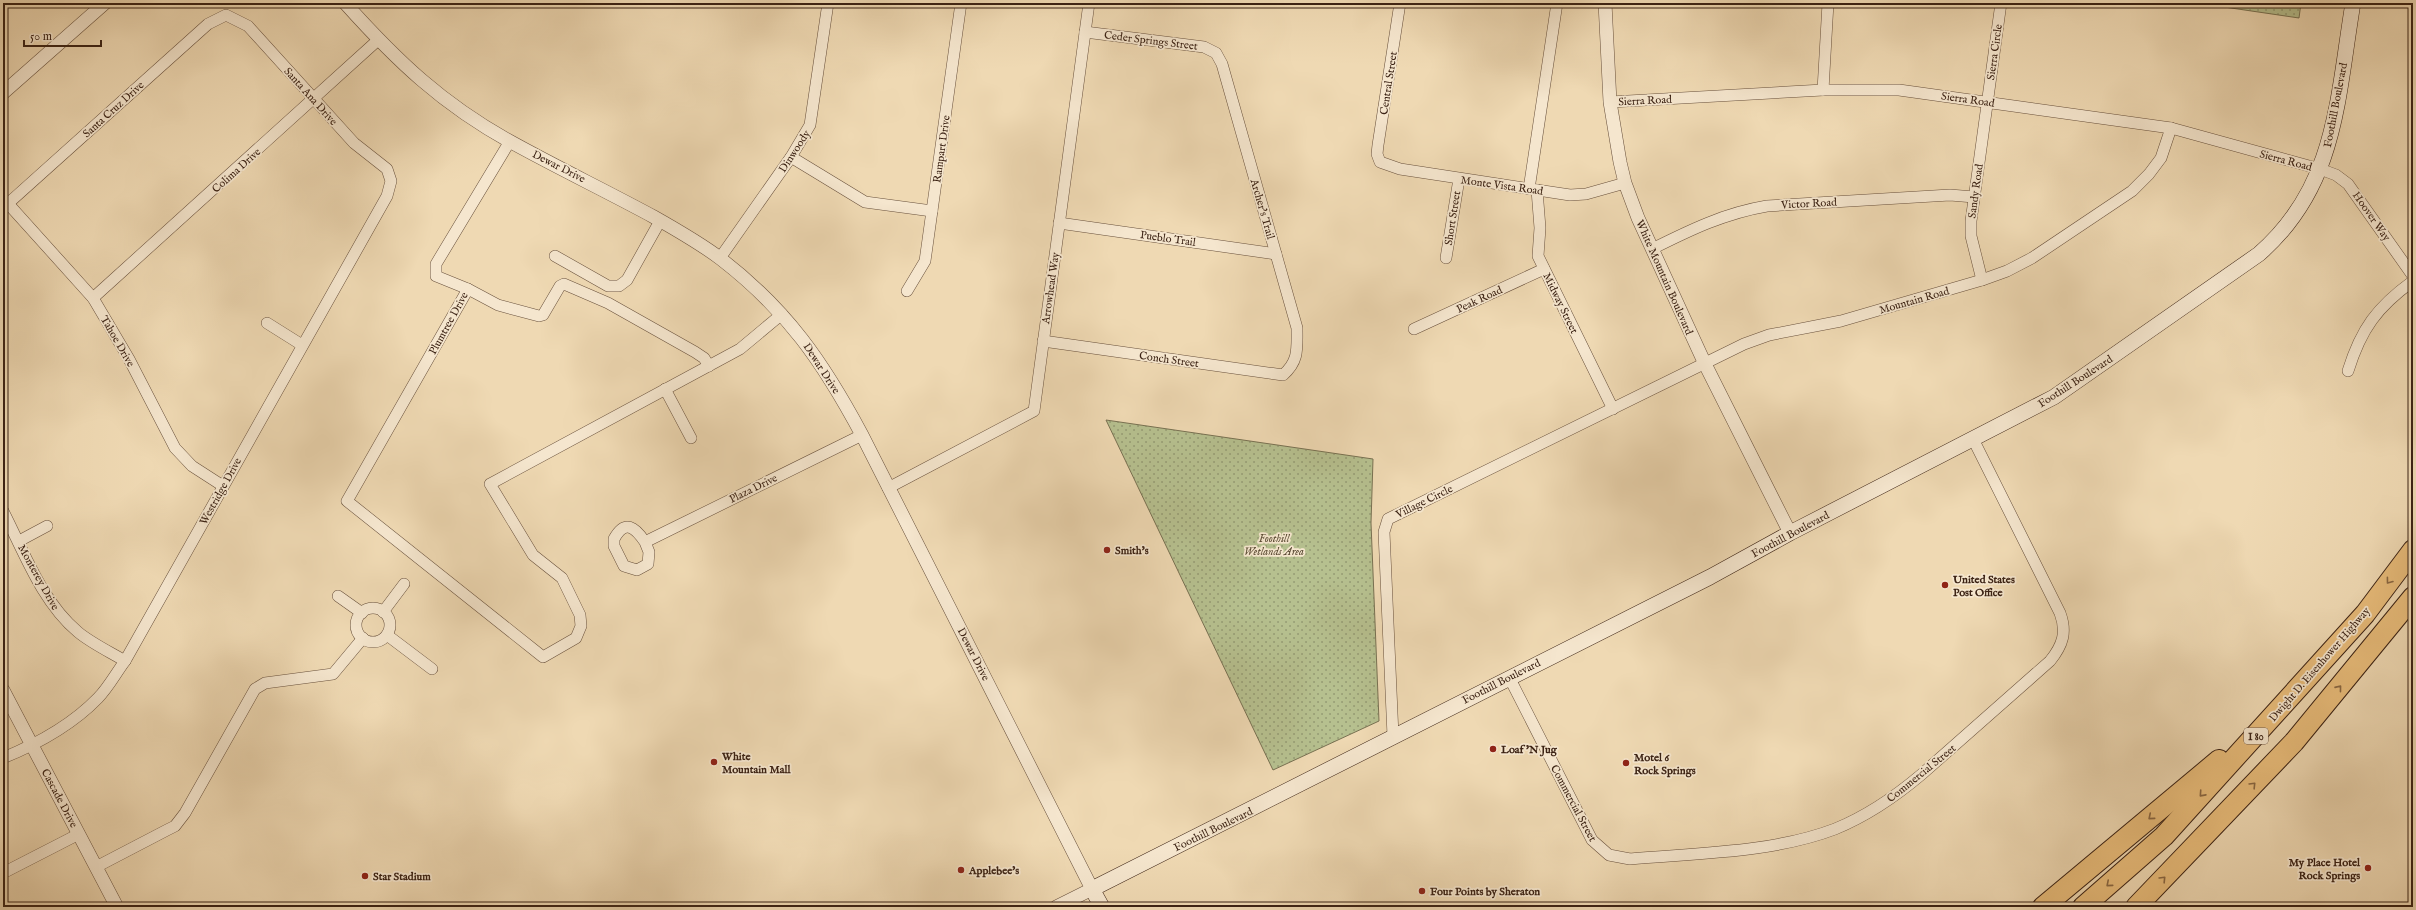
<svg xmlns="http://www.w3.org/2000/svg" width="2416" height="910" viewBox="0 0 2416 910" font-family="'IM FELL English',serif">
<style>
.park{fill:url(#park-dots);stroke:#787152}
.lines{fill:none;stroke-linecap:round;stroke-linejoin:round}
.minor-casing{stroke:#68503c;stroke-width:12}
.tertiary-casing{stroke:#68503c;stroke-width:14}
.secondary-casing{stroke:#3b2214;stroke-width:16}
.motorway-casing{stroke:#3b2214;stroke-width:22}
.minor{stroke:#f5e6ce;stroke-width:11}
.tertiary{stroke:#f5e6ce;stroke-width:13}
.secondary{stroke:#f5e6ce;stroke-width:15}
.motorway{stroke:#e8bc7a;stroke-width:20}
.oneway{stroke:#896742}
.poi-dot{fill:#8f2418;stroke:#f5e6ce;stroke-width:1.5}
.labels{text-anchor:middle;stroke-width:3.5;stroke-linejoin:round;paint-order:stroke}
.shield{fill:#f5e6ce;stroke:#735d4c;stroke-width:1}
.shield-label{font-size:10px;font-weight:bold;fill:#3b2214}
.street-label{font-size:11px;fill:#3b2214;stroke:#f5e6ce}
.park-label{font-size:11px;font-style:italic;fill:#5a4a33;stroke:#f5e6ce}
.poi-label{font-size:11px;font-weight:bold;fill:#3b2214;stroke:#f5e6ce;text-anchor:start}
</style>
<defs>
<pattern id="park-dots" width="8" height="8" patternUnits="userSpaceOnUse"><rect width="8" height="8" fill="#b6c08f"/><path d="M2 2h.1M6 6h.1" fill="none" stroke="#959c74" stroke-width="1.8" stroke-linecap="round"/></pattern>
</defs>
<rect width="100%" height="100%" fill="#efd9b3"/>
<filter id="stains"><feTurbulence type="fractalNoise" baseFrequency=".005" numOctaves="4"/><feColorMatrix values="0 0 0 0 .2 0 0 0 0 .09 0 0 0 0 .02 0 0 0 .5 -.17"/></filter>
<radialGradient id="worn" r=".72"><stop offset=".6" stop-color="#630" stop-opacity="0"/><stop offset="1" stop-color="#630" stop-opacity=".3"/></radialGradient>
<g class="park">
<path d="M2197 3H2301L2299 18Z"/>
<path d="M1106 420 1373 459 1371 523 1379 721 1273 770Z"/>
</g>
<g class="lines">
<defs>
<g id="minor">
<path d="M1400 3 1378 145 1377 154 1380 162 1400 169 1570 195 1586 194 1625 183"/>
<path d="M1823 90 1828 3"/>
<path d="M1610 102 1823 90H1899L2171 128 2320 169 2336 175 2348 184 2413 276"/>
<path d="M510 141 436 264V276L468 289 347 501 543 657 576 638 581 626 580 615 562 578 533 555 490 484 740 349 782 314"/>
<path d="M791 157 865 202 932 211"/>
<path d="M1529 189 1557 3"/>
<path d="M1537 190 1540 228 1538 256 1613 409"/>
<path d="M3 198 93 298 129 359 175 448 192 466 223 486"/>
<path d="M3 208 208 24 226 15 248 26 354 143 387 169 391 181 387 196 125 661C116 673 108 688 98 698 72 725 37 744 3 758"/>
<path d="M1059 223 1276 254"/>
<path d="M1652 249C1690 230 1725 213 1767 206L1950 195 1974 197"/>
<path d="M555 256 608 286H619L627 280 660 221"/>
<path d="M720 258 791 157 810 125 828 3"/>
<path d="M1446 258 1459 179"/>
<path d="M1982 280 1971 236V221L2001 3"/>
<path d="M468 289 498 305 539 316 543 315 560 286 564 284 608 303 695 352 704 358 709 366"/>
<path d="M907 291 925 261 961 3"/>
<path d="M93 298 378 40"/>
<path d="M267 323 302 345"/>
<path d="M1414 329 1544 269"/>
<path d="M1043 341 1283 375C1299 361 1297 349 1297 328L1222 64 1216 53 1204 47 1085 32"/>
<path d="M2348 371C2361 329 2377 307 2413 281"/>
<path d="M665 389 691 438"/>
<path d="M888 488 1034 411 1089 3"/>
<path d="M3 511C24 552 42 602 78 632 91 643 110 652 125 661"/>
<path d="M19 541 47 526"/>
<path d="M645 542 649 552 648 564 637 570 624 566 614 546V539C625 519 635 527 645 542L862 435"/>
<path d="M338 596 362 613"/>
<circle cx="373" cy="625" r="17"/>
<path d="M383 612 404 584"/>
<path d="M387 635 432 669"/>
<path d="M1509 677 1592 840 1609 855 1630 859C1696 853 1772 853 1835 829 1867 816 1896 796 1922 774L2050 661C2063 645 2067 632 2060 613L1973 439"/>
<path d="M1393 736 1384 532 1388 519 1744 344 1769 335 1841 321 1982 280 2007 271 2032 258 2132 191 2149 174 2161 158 2171 128"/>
<path d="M96 867 167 830 175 826 185 813 255 689 265 683 333 674 363 638"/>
<path d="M3 873 79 834"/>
</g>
<g id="tertiary">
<path d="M345 3C397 61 442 104 511 142 558 168 606 191 654 217 677 230 700 243 721 259 787 310 823 362 862 435L1092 889 1056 907"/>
<path d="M1605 3 1610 102 1620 162 1625 183 1638 218 1705 364 1790 533"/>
<path d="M3 93 105 3"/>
<path d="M3 690 117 907"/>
</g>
<path id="secondary" d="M1102 907 1092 889 1710 577 1790 533 2054 397 2259 254C2337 186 2337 99 2353 3"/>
<g id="motorway">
<path d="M2043 907 2219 760"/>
<path d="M2083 907 2164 836 2365 614 2413 550"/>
<path d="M2136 907 2294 742 2413 597"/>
</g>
</defs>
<use href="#minor" class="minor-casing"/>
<use href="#tertiary" class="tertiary-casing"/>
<use href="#secondary" class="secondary-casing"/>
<use href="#motorway" class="motorway-casing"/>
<use href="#minor" class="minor"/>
<use href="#tertiary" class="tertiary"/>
<use href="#secondary" class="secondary"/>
<use href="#motorway" class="motorway"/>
</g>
<defs><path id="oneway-chevron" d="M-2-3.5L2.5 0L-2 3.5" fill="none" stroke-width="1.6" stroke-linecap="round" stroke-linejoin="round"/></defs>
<g class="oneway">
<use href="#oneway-chevron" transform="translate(2389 581) rotate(127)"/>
<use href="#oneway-chevron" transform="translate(2339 688) rotate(-51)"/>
<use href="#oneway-chevron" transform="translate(2253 785) rotate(-46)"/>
<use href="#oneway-chevron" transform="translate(2202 794) rotate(132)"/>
<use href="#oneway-chevron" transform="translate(2151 817) rotate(140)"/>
<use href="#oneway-chevron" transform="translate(2163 879) rotate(-46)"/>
<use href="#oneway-chevron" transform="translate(2109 884) rotate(139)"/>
</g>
<g class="poi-dot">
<circle cx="1107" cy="550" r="4"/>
<circle cx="1945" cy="585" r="4"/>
<circle cx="1493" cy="749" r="4"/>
<circle cx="714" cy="762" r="4"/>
<circle cx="1626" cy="763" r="4"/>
<circle cx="2368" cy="868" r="4"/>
<circle cx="961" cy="870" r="4"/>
<circle cx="365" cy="876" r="4"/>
<circle cx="1422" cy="891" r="4"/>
</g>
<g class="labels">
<rect class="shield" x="2244" y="728" width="24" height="16" rx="3"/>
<g class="shield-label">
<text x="2256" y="740">I 80</text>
</g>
<g class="street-label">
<text transform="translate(1151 40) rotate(7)" y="4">Ceder Springs Street</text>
<text transform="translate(1994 52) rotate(-82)" y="4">Sierra Circle</text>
<text transform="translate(1388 83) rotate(-81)" y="4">Central Street</text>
<text transform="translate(311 96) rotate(48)" y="4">Santa Ana Drive</text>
<text transform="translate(1968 99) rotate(8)" y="4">Sierra Road</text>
<text transform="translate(1645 100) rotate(-3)" y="4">Sierra Road</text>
<text transform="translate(2335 105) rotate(-79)" y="4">Foothill Boulevard</text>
<text transform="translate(113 109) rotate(-42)" y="4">Santa Cruz Drive</text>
<text transform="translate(941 149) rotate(-82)" y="4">Rampart Drive</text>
<text transform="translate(794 151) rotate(-57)" y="4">Dinwoody</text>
<text transform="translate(2286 160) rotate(15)" y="4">Sierra Road</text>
<text transform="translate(559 166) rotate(27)" y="4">Dewar Drive</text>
<text transform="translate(236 170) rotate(-42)" y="4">Colima Drive</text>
<text transform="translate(1502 185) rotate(8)" y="4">Monte Vista Road</text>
<text transform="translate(1975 191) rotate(-82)" y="4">Sandy Road</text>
<text transform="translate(1809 203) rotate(-3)" y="4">Victor Road</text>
<text transform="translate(1263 209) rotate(74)" y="4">Archer's Trail</text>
<text transform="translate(2372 216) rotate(55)" y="4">Hoover Way</text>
<text transform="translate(1452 218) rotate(-81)" y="4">Short Street</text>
<text transform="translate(1168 238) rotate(8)" y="4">Pueblo Trail</text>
<text transform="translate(1665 277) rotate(66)" y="4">White Mountain Boulevard</text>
<text transform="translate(1050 288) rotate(-82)" y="4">Arrowhead Way</text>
<text transform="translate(1479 299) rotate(-25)" y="4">Peak Road</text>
<text transform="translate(1914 300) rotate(-16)" y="4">Mountain Road</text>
<text transform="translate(1561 303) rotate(64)" y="4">Midway Street</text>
<text transform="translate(448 323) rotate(-61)" y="4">Plumtree Drive</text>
<text transform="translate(118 341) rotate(60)" y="4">Tahoe Drive</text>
<text transform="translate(1169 359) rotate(8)" y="4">Conch Street</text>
<text transform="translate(822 368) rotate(57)" y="4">Dewar Drive</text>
<text transform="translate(2075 381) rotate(-33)" y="4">Foothill Boulevard</text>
<text transform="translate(753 488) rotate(-26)" y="4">Plaza Drive</text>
<text transform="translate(220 491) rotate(-61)" y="4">Westridge Drive</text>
<text transform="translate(1424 501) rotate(-26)" y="4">Village Circle</text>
<text transform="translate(1790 534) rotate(-28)" y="4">Foothill Boulevard</text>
<text transform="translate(39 577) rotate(61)" y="4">Monterey Drive</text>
<text transform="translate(974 654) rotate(63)" y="4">Dewar Drive</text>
<text transform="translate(2319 664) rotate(-49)" y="4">Dwight D. Eisenhower Highway</text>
<text transform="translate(1501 681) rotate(-27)" y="4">Foothill Boulevard</text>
<text transform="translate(1921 773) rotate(-39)" y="4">Commercial Street</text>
<text transform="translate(60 798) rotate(62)" y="4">Cascade Drive</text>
<text transform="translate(1574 803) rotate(62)" y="4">Commercial Street</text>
<text transform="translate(1213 829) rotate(-26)" y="4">Foothill Boulevard</text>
</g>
<g class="park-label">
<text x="1274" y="542">Foothill<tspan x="1274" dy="13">Wetlands Area</tspan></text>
</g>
<g class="poi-label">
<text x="1115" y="554">Smith's</text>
<text x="1953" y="583">United States<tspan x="1953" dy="13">Post Office</tspan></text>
<text x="1501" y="753">Loaf 'N Jug</text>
<text x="722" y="760">White<tspan x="722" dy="13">Mountain Mall</tspan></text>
<text x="1634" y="761">Motel 6<tspan x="1634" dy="13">Rock Springs</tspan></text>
<text x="2360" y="866" text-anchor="end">My Place Hotel<tspan x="2360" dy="13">Rock Springs</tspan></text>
<text x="969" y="874">Applebee's</text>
<text x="373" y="880">Star Stadium</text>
<text x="1430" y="895">Four Points by Sheraton</text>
</g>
</g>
<rect width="2416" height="910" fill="none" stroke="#efd9b3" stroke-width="16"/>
<rect x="4" y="4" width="2408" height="902" fill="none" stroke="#3b2214" stroke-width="2"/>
<rect x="8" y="8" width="2400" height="894" fill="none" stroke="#3b2214"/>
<path d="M24 40v6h77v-6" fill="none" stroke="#3b2214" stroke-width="2"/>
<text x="30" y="40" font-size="12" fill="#3b2214" stroke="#f5e6ce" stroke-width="3" paint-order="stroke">50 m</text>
<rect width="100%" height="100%" filter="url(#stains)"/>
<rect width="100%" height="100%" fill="url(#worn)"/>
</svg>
